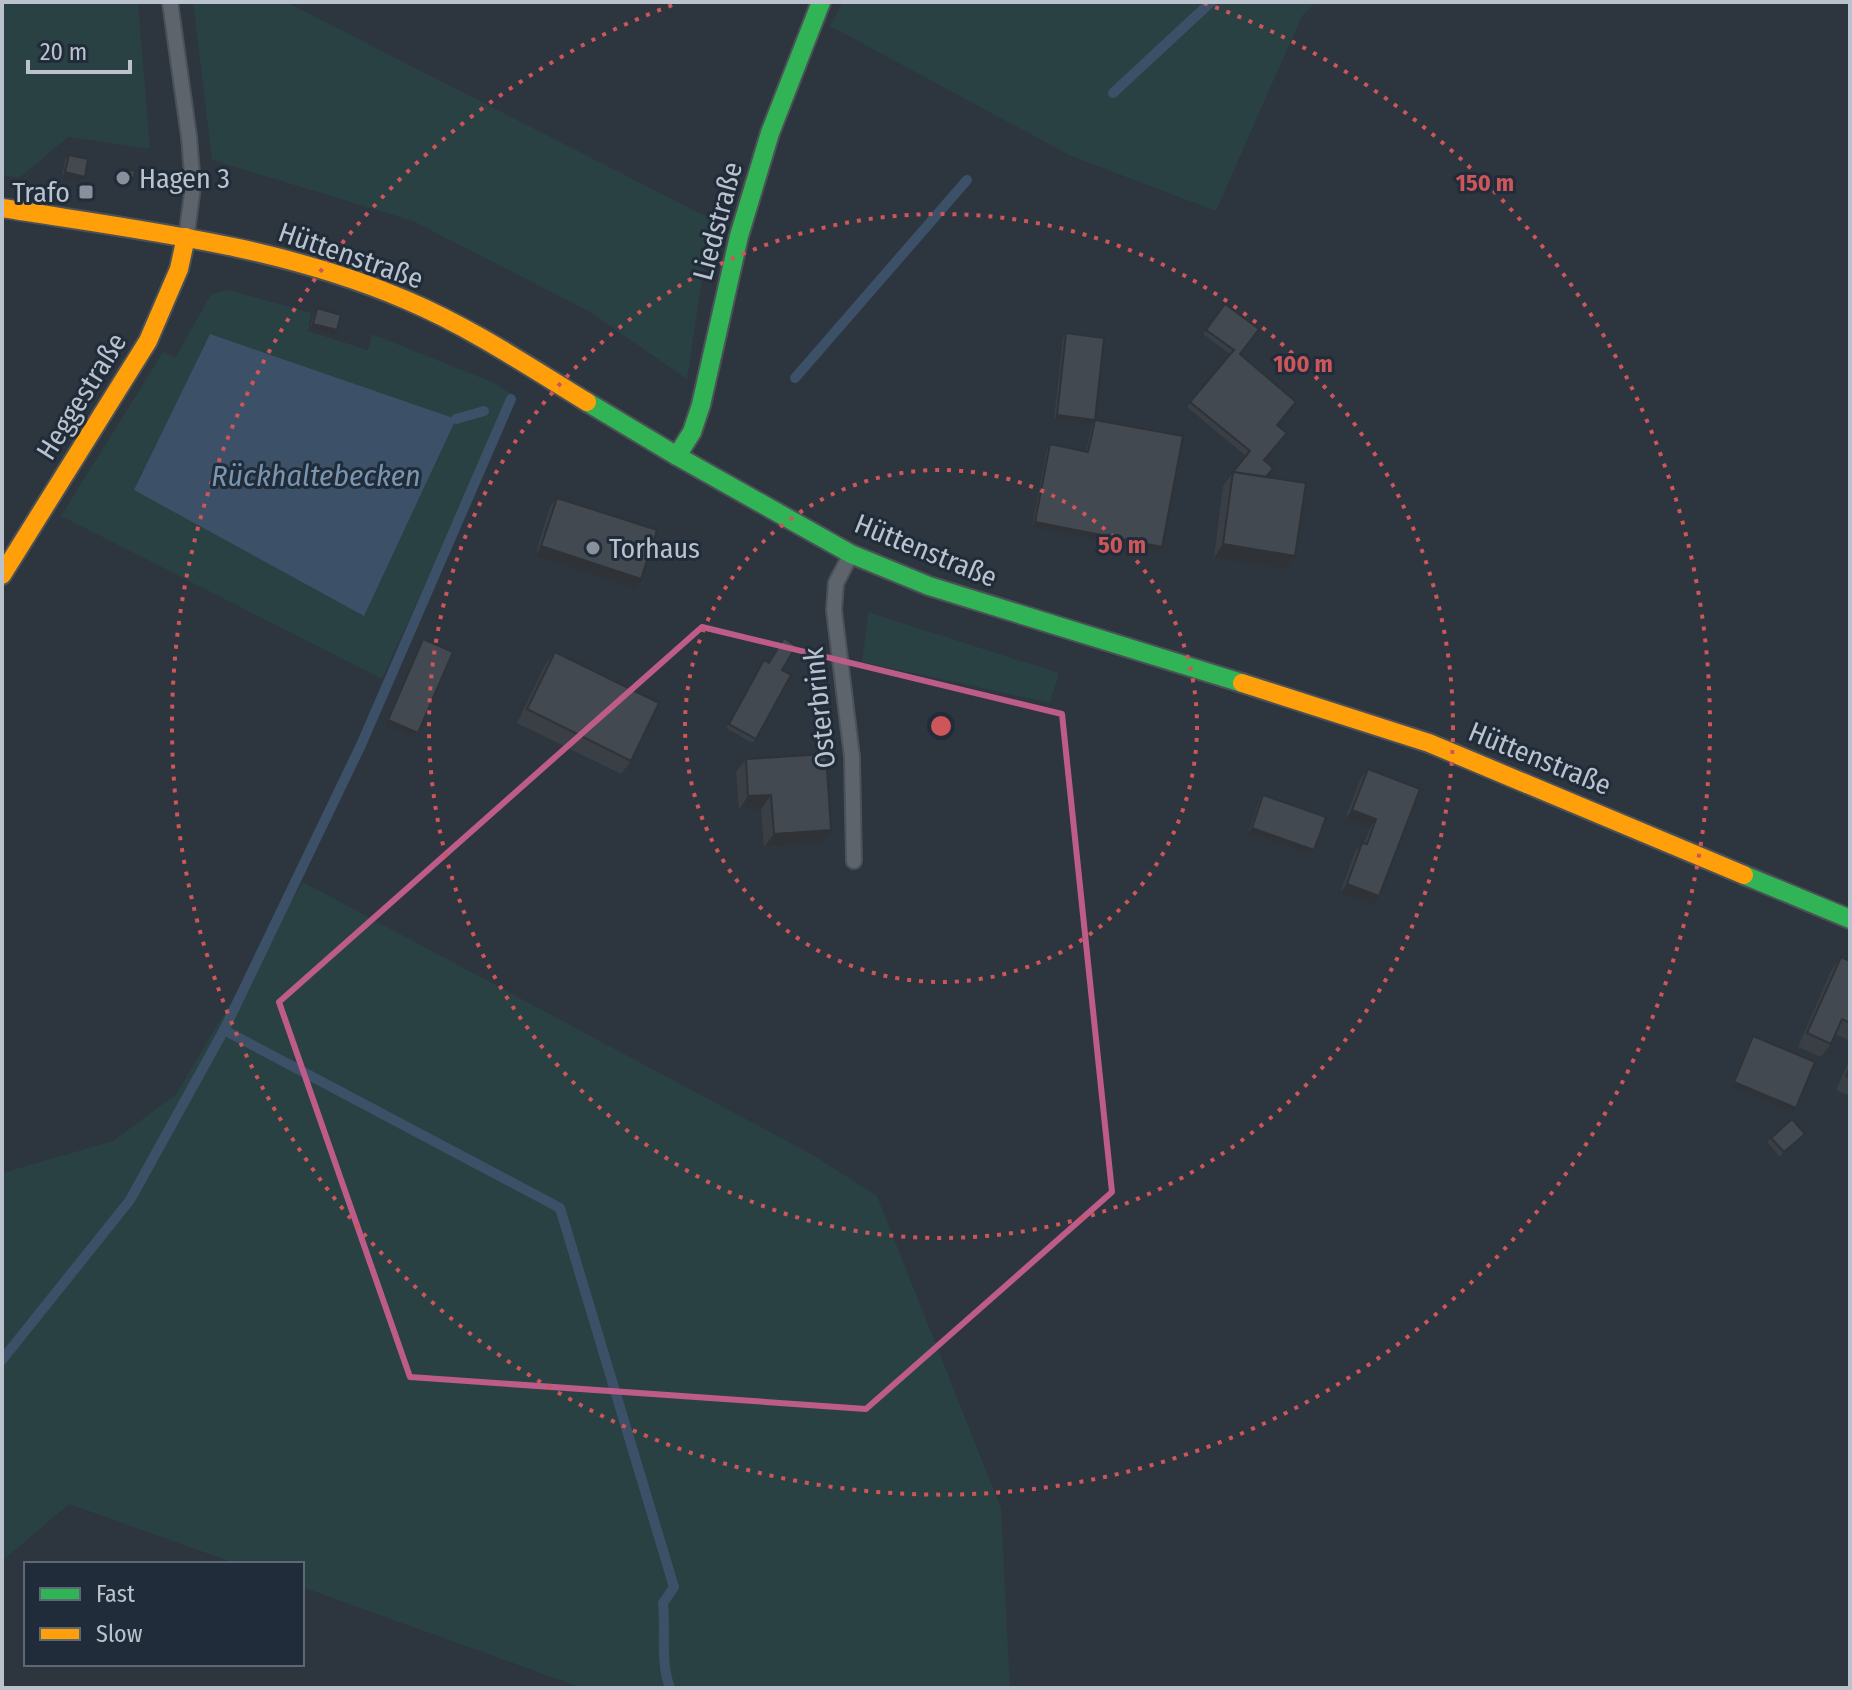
<svg xmlns="http://www.w3.org/2000/svg" width="1852" height="1690" viewBox="0 0 1852 1690" font-family="'Fira Sans Condensed',sans-serif">
<style>
.green{fill:#2a4143}
.water{fill:#3c5168}
.lines{fill:none;stroke-linecap:round;stroke-linejoin:round}
.stream{stroke:#3c5168;stroke-width:10}
.lane-casing{stroke:#4c5158;stroke-width:18}
.fast-casing{stroke:#4c5158;stroke-width:22}
.slow-casing{stroke:#4c5158;stroke-width:22}
.lane{stroke:#5e646b;stroke-width:14}
.fast{stroke:#30b455;stroke-width:18}
.slow{stroke:#ff9f0a;stroke-width:18}
.wall{fill:#3a3f45}
.shaded-wall{fill:#2f3338}
.building{fill:#434950;stroke:#2f3338;stroke-width:2}
.marked{fill:none;stroke:#be5c89;stroke-width:6;stroke-linejoin:round}
.ring{fill:none;stroke:#cd565a;stroke-width:4;stroke-dasharray:4 8}
.poi-dot{fill:#88919b;stroke:#202c39;stroke-width:3}
.labels{text-anchor:middle;stroke-width:6;stroke-linejoin:round;paint-order:stroke}
.poi-label{font-size:28px;fill:#b9c2cd;stroke:#202c39;text-anchor:start}
.street-label{font-size:28px;fill:#b9c2cd;stroke:#202c39}
.water-label{font-size:30px;font-style:italic;fill:#7995af;stroke:#202c39}
.centre{fill:#cd565a;stroke:#202c39;stroke-width:4}
.ring-label{font-size:24px;text-anchor:middle;font-weight:bold;fill:#cd565a;stroke:#202c39;stroke-width:6;stroke-linejoin:round;paint-order:stroke}
</style>
<rect width="100%" height="100%" fill="#2d353e"/>
<g class="green">
<path d="M2 2H138L150 149 68 137 19 178 2 175Z"/>
<path d="M193 2H286L711 219 687 379 590 312 413 221 212 160Z"/>
<path d="M843 2H1316L1302 16 1216 211 1071 156 830 26Z"/>
<path d="M229 290 311 313 308 331 368 350 372 334 492 382 511 394 382 679 61 516 163 352 175 358 211 294Z"/>
<path d="M868 612 1059 673 1050 703 862 662Z"/>
<path d="M303 882 813 1155 877 1196 1001 1508 1010 1688H582L302 1587V1564H237L69 1504 2 1561V1173L113 1141 176 1094Z"/>
</g>
<path class="water" d="M210 334 456 419 364 616 134 490Z"/>
<g class="lines">
<g class="stream">
<path d="M1113 93 1211 2"/>
<path d="M795 378 967 180"/>
<path d="M456 419 484 411"/>
<path d="M224 1030 560 1208 674 1587 663 1603C666 1631 660 1662 670 1688"/>
<path d="M2 1360 130 1200 224 1030 361 745 511 399"/>
</g>
<defs>
<g id="lane">
<path d="M170 2 189 137 193 186 187 232"/>
<path d="M849 558 836 583 834 610 852 757 854 861"/>
</g>
<g id="fast">
<path d="M587 402 677 456 851 554 929 586 1242 683"/>
<path d="M677 456 692 432 701 405 739 236 770 133 821 2"/>
<path d="M1744 875 1850 919"/>
</g>
<g id="slow">
<path d="M2 208C139 230 278 245 406 300 470 327 528 366 587 402"/>
<path d="M2 575 148 341 179 269 186 237"/>
<path d="M1242 683 1429 743 1744 875"/>
</g>
</defs>
<use href="#lane" class="lane-casing"/>
<use href="#fast" class="fast-casing"/>
<use href="#slow" class="slow-casing"/>
<use href="#lane" class="lane"/>
<use href="#fast" class="fast"/>
<use href="#slow" class="slow"/>
</g>
<g class="wall">
<path d="M69 155 85 177 81 181 62 177 65 160Z"/>
<path d="M1225 304 1240 354 1278 425 1264 460 1266 477 1295 556 1285 569 1214 558 1223 486 1246 456 1187 407 1230 354 1203 334Z"/>
<path d="M317 308 334 335 310 328 314 313Z"/>
<path d="M1066 333 1095 420 1092 424 1054 420 1063 338Z"/>
<path d="M1095 420 1162 547 1159 551 1032 527 1047 449 1050 444 1086 452 1092 424Z"/>
<path d="M557 498 635 588 535 556 550 507Z"/>
<path d="M423 639 415 737 385 725 420 644Z"/>
<path d="M555 652 631 761 621 774 517 723 545 665Z"/>
<path d="M764 660 782 670 756 739 752 743 726 728Z"/>
<path d="M746 759 831 830 821 844 764 847 761 809 739 810 736 772Z"/>
<path d="M1368 769 1420 789 1373 905 1340 893 1355 852 1362 843H1364L1370 828 1345 819 1361 778Z"/>
<path d="M1263 795 1314 850 1311 855 1248 833 1260 799Z"/>
<path d="M1841 957 1850 961V1041L1835 1034 1831 1044 1821 1057 1798 1047 1831 971Z"/>
<path d="M1753 1036 1793 1112 1731 1087 1750 1040Z"/>
<path d="M1850 1059V1096L1836 1090Z"/>
<path d="M1771 1138H1801L1780 1157 1767 1142Z"/>
</g>
<g class="shaded-wall">
<path d="M65 172 85 177 81 181 62 177Z"/>
<path d="M118 176 133 179 130 184 115 180Z"/>
<path d="M313 324 337 330 334 335 310 328Z"/>
<path d="M1057 415 1095 420 1092 424 1054 420Z"/>
<path d="M1035 522 1162 547 1159 551 1032 527Z"/>
<path d="M1223 544 1295 556 1285 569 1214 558Z"/>
<path d="M541 546 641 579 635 588 535 556Z"/>
<path d="M388 720 418 733 415 737 385 725Z"/>
<path d="M771 795 761 809 739 810 748 796Z"/>
<path d="M1352 810 1376 819 1370 828 1345 819Z"/>
<path d="M1252 828 1314 850 1311 855 1248 833Z"/>
<path d="M831 830 821 844 764 847 774 834Z"/>
<path d="M1347 884 1379 896 1373 905 1340 893Z"/>
<path d="M1734 1082 1796 1108 1793 1112 1731 1087Z"/>
<path d="M1805 1134 1801 1138 1780 1157 1784 1152Z"/>
</g>
<g class="building">
<path d="M69 155 88 159 85 177 65 172Z"/>
<path d="M120 168 135 171 133 179 118 176Z"/>
<path d="M1225 304 1259 329 1240 354 1296 402 1277 425 1287 433 1264 460 1273 468 1266 477 1233 472 1250 451 1190 402 1234 350 1206 330Z"/>
<path d="M317 308 341 315 337 330 313 324Z"/>
<path d="M1066 333 1104 338 1095 420 1057 415Z"/>
<path d="M1095 420 1183 436 1162 547 1035 522 1050 444 1088 452Z"/>
<path d="M1233 472 1306 483 1295 556 1223 544Z"/>
<path d="M557 498 657 530 641 579 541 546Z"/>
<path d="M784 638 796 646 782 670 791 675 756 739 729 724 764 660 769 663Z"/>
<path d="M423 639 453 652 418 733 388 720Z"/>
<path d="M555 652 659 703 631 761 527 709Z"/>
<path d="M826 754 831 830 774 834 771 795 748 796 746 759Z"/>
<path d="M1368 769 1420 789 1379 896 1347 884 1362 843 1367 844 1376 819 1352 810Z"/>
<path d="M1263 795 1326 817 1314 850 1252 828Z"/>
<path d="M1841 957 1850 961V1023L1842 1019 1831 1044 1807 1033Z"/>
<path d="M1753 1036 1815 1062 1796 1108 1734 1082Z"/>
<path d="M1850 1067V1078L1846 1076Z"/>
<path d="M1792 1119 1805 1134 1784 1152 1771 1138Z"/>
</g>
<path class="marked" d="M702 627 1062 714 1112 1192 866 1409 410 1377 279 1002Z"/>
<g class="ring">
<circle cx="941" cy="726" r="256"/>
<circle cx="941" cy="726" r="512"/>
<path d="M1204 3A769 769 0 1 1 678 3"/>
</g>
<g class="poi-dot">
<circle cx="123" cy="178" r="8"/>
<rect x="78" y="184" width="16" height="16" rx="4"/>
<circle cx="593" cy="548" r="8"/>
</g>
<g class="labels">
<g class="poi-label">
<text x="139" y="188">Hagen 3</text>
<text x="70" y="202" text-anchor="end">Trafo</text>
<text x="609" y="558">Torhaus</text>
</g>
<g class="street-label">
<text transform="translate(717 221) rotate(-75)" y="10">Liedstraße</text>
<text transform="translate(351 255) rotate(19)" y="10">Hüttenstraße</text>
<text transform="translate(81 396) rotate(-58)" y="10">Heggestraße</text>
<text transform="translate(926 550) rotate(22)" y="10">Hüttenstraße</text>
<text transform="translate(819 708) rotate(-96)" y="10">Osterbrink</text>
<text transform="translate(1540 758) rotate(22)" y="10">Hüttenstraße</text>
</g>
<g class="water-label">
<text x="316" y="486">Rückhaltebecken</text>
</g>
</g>
<circle cx="941" cy="726" r="12" class="centre"/>
<g class="ring-label">
<text x="1485" y="191">150 m</text>
<text x="1303" y="372">100 m</text>
<text x="1122" y="553">50 m</text>
</g>
<rect width="1852" height="1690" fill="none" stroke="#b9c2cd" stroke-width="8"/>
<rect x="24" y="1562" width="280" height="104" fill="#202c39" stroke="#5d6874" stroke-width="2"/>
<rect x="40" y="1588" width="40" height="12" fill="#30b455" stroke="#5d6874" stroke-width="2"/>
<text x="96" y="1602" font-size="24" fill="#b9c2cd">Fast</text>
<rect x="40" y="1628" width="40" height="12" fill="#ff9f0a" stroke="#5d6874" stroke-width="2"/>
<text x="96" y="1642" font-size="24" fill="#b9c2cd">Slow</text>
<path d="M28 60v12h102v-12" fill="none" stroke="#b9c2cd" stroke-width="4"/>
<text x="40" y="60" font-size="24" fill="#b9c2cd" stroke="#202c39" stroke-width="6" paint-order="stroke">20 m</text>
</svg>
